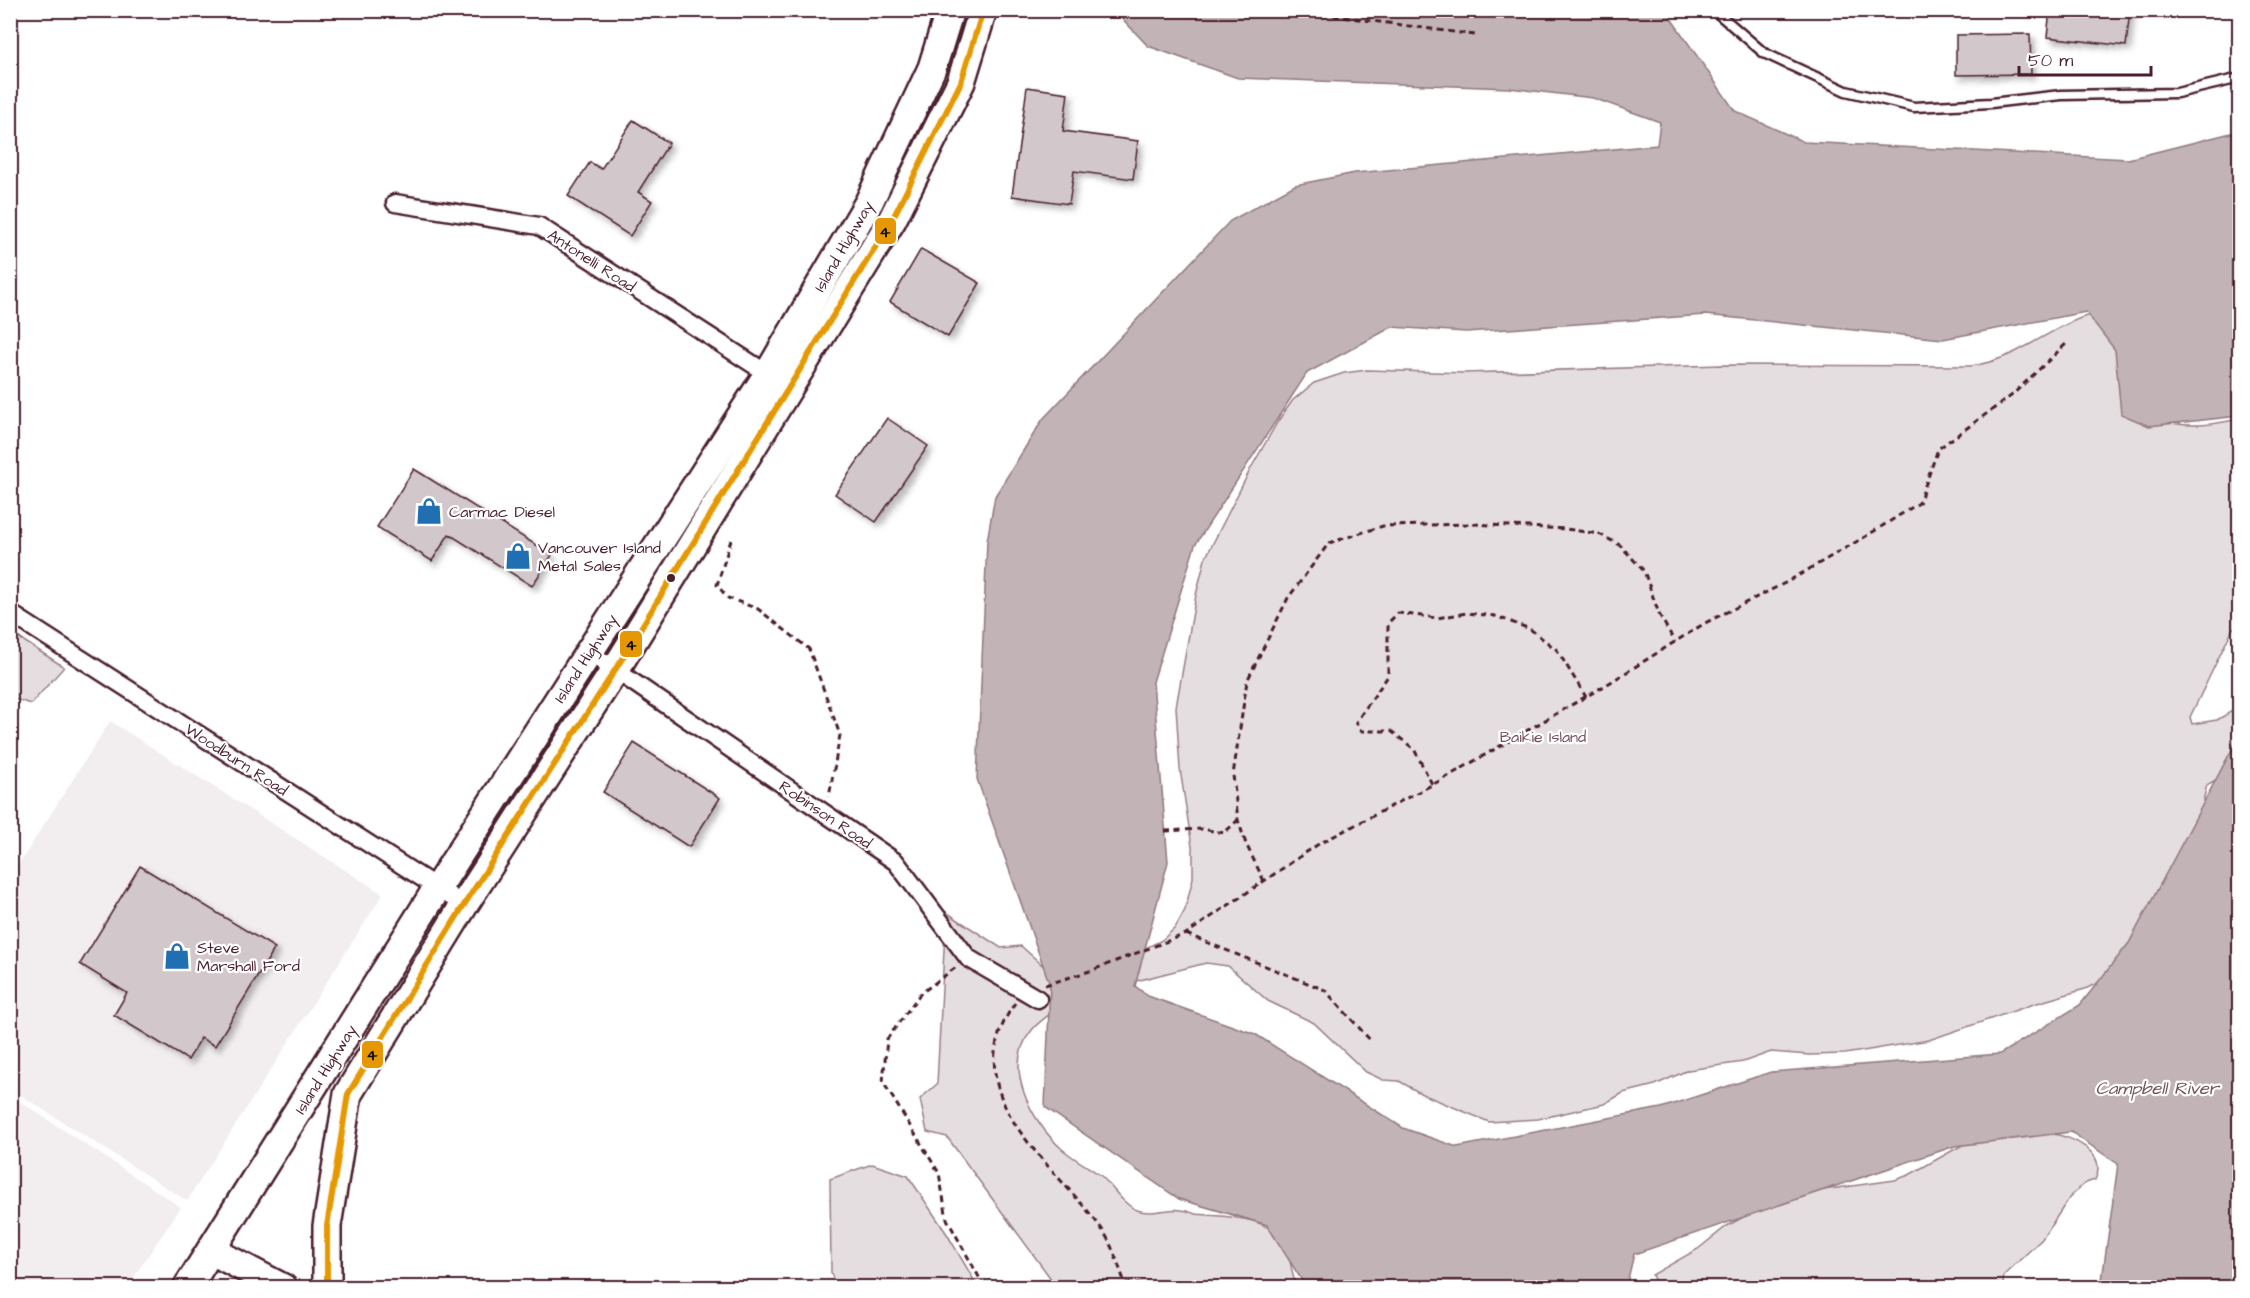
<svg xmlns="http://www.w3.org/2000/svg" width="2250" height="1298" viewBox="0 0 2250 1298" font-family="'Architects Daughter',sans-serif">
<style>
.built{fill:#f2eeef}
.green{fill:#e5dee0;stroke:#987e86;stroke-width:1.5}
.water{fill:#c1b3b6;stroke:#91787e;stroke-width:1.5}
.building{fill:#d2c7cb;stroke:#4a1f2b;stroke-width:1.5;filter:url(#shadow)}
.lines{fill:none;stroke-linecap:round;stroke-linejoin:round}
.lane-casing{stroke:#4a1f2b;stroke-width:13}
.street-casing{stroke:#4a1f2b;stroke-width:21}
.primary-casing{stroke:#4a1f2b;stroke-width:32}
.path{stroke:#4a1f2b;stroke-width:3;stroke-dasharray:6 4.5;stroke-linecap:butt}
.lane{stroke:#fff;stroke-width:8}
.street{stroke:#fff;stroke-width:16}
.primary{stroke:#fff;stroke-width:27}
.bus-1-casing{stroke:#fff;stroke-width:10}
.bus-1{stroke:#e69804;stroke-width:6}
.bus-dot{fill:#4a1f2b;stroke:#fff;stroke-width:2}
.labels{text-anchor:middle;stroke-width:4.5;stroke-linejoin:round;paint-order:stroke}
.street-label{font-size:16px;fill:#4a1f2b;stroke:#fff}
.poi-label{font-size:16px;fill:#4a1f2b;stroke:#fff;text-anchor:start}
.park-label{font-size:16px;fill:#714f58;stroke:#fff}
.water-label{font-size:18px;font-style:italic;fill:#74535c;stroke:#fff}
.line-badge{stroke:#fff;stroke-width:2}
.pale-badge-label{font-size:16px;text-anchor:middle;font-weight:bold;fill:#111}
</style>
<defs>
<filter id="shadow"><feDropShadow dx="4.5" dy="4.5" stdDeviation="3" flood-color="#0004"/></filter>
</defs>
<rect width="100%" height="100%" fill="#fff"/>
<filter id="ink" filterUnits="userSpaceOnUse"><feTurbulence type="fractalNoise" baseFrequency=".0167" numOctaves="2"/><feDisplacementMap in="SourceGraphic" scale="12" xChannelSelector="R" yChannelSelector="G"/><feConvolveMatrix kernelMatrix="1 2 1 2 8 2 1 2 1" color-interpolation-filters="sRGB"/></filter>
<g filter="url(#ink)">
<g class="built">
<path d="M110 721 383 894 187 1201 11 1089 10 878Z"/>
<path d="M10 1095 181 1207 127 1287H11Z"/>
</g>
<g class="green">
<path d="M2097 313 2157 419C2185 429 2211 425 2239 419V626L2233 628 2190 717 2192 724 2217 720 2239 707V766L2207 785 2204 797 2205 825 2109 978 2085 989 2034 1004 1929 1040 1845 1054 1809 1055 1771 1052 1743 1062 1688 1070 1655 1085 1623 1093 1604 1104 1538 1119 1489 1122 1422 1094 1399 1081 1383 1080 1366 1072 1314 1023 1268 1001 1228 966 1206 963 1136 981 1132 955 1162 940 1175 928 1185 910 1193 878V853L1180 769 1176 707 1196 595 1205 559 1251 468 1278 421 1293 400 1314 383 1344 373 1367 370 1465 373 1721 365 1971 366C2022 359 2051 324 2097 313Z"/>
<path d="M10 632 64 667 31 704 11 698Z"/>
<path d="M946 912 1001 948 1021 946 1050 972 1060 1006C1051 1014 1039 1021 1032 1030 1001 1067 1032 1122 1062 1149 1074 1159 1087 1166 1100 1175 1112 1185 1122 1204 1137 1210 1155 1217 1175 1203 1195 1214 1225 1217 1269 1214 1285 1246 1291 1258 1292 1275 1296 1287H1057L947 1137 927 1132 920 1099 937 1084Z"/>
<path d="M2048 1133C2071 1136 2109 1152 2095 1180L2086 1183 2072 1194 2042 1239 2004 1275 2003 1283 2008 1287 1658 1288 1652 1275 1698 1249 1727 1226 1756 1210 1809 1192 1895 1180 1909 1175 1966 1143Z"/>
<path d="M872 1164 908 1176 947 1234 978 1287H836L831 1273 830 1179Z"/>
</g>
<path class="water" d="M1115 11H1666L1735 111 1804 142 2128 159 2239 131V416L2149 426 2121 414 2115 350 2086 312 1943 339 1705 315 1466 332 1392 327 1307 373 1195 545 1153 682 1168 862 1135 986 1148 996 1255 1034 1403 1128 1457 1147 1661 1108 1771 1072 2000 1054 2080 1005 2129 943 2239 736V1287H2101L2118 1164 2071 1132 1955 1146 1634 1254 1626 1287H1306L1267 1225 1179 1199 1045 1107 1050 985 977 779 987 541 995 496 1043 419 1230 221 1295 185 1355 173 1657 145 1660 122 1593 98 1509 88 1238 78 1148 46Z"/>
<g class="building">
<path d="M2050 10H2130L2126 46 2047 37Z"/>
<path d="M2030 34 2031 74 1956 75V35Z"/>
<path d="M1027 87 1068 93 1063 131 1138 141 1133 179 1074 171 1069 204 1012 196Z"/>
<path d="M633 120 669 143 638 192 652 201 630 236 568 196 590 162 601 169Z"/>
<path d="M921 249 980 283 948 337 890 302Z"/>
<path d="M887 418 928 446 876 522 835 494Z"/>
<path d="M414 469 552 555 532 586 449 534 432 561 377 527Z"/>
<path d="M634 743 720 798 689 847 603 792Z"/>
<path d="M140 866 275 948 215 1046 201 1038 188 1060 114 1015 127 993 80 964Z"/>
</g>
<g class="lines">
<defs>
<path id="lane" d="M1714 10 1764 53 1846 91 1914 107 1991 103 2061 95 2177 93 2240 78"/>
<g id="street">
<path d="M395 203 539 226 768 374"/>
<path d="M10 613 464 905"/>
<path d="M589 652 896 862 968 958 1038 999"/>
</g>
<g id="primary">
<path d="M212 1251 283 1288"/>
<path d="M187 1288 438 887 768 374 869 202 932 68 950 10"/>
<path d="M327 1288V1226L348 1094 464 905 615 670 892 220 961 82 983 10"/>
</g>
</defs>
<use href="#lane" class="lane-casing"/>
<use href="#street" class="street-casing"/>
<use href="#primary" class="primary-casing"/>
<g class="path">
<path d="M1292 10 1475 35"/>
<path d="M731 540 717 585 728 598 758 609 809 649 840 735 829 797"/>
<path d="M1432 784 1414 749 1391 731H1361L1356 722 1388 676V623L1398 613 1437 618 1467 613 1495 616 1530 629 1557 650 1586 697"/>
<path d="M1165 831 1202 829 1224 833 1238 820"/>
<path d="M1264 881 1246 844 1238 820 1233 775 1247 681 1288 598 1329 543 1383 526 1472 524 1566 529 1599 534 1620 545 1644 571 1659 614 1675 642"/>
<path d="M1186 934 1325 990 1371 1041"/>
<path d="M955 968 920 994 887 1039 883 1082 939 1173 947 1219 985 1288"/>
<path d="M1045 985 1090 971 1186 934 1317 845 1445 778 1606 685 1705 623 1787 582 1868 535 1919 503 1938 449 2011 396 2068 342"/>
<path d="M1015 1003C951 1096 1052 1160 1101 1228 1112 1243 1118 1265 1125 1283L1172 1288"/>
</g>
<use href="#lane" class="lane"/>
<use href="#street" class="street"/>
<use href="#primary" class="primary"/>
<defs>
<path id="bus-1" d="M327 1288V1226L348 1094 464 905 615 670 892 220 961 82 983 10"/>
</defs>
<use href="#bus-1" class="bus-1-casing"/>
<use href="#bus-1" class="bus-1"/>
</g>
</g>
<defs>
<symbol id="shop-bare" viewBox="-9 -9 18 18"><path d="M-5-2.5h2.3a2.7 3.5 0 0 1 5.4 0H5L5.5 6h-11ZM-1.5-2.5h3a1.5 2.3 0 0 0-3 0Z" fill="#1f6fb2" stroke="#fff" stroke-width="2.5" paint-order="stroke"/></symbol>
</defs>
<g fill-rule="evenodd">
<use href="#shop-bare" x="410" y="492" width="38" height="38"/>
<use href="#shop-bare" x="499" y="537" width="38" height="38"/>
<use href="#shop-bare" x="158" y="937" width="38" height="38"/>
</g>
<circle class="bus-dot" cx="671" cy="578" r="5"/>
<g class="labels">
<g class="street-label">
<text transform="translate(843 246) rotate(-60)" y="6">Island Highway</text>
<text transform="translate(592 260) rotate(33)" y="6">Antonelli Road</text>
<text transform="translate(585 658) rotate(-57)" y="6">Island Highway</text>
<text transform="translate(237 759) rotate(33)" y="6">Woodburn Road</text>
<text transform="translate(826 814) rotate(34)" y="6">Robinson Road</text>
<text transform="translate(325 1069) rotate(-58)" y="6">Island Highway</text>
</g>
<g class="poi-label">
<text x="449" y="517">Carmac Diesel</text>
<text x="538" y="553">Vancouver Island<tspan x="538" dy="18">Metal Sales</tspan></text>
<text x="197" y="953">Steve<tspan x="197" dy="18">Marshall Ford</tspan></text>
</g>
<g class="park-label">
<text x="1543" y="742">Baikie Island</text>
</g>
<g class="water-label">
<text x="2157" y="1094">Campbell River</text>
</g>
</g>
<g class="line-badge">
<rect x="874" y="217" width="23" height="28" rx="6" fill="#e69804"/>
<rect x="619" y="630" width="24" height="28" rx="6" fill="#e69804"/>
<rect x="361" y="1040" width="23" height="29" rx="6" fill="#e69804"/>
</g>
<g class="pale-badge-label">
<text x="885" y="237">4</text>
<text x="631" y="650">4</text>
<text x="372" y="1060">4</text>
</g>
<rect width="2250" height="1298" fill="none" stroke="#fff" stroke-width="36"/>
<rect x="18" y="18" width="2214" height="1262" fill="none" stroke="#4a1f2b" stroke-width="2" filter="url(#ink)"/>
<path d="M2019 66v9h132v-9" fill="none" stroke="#4a1f2b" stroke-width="3"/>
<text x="2028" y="66" font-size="18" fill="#4a1f2b" stroke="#ffffff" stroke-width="4.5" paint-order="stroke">50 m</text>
</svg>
